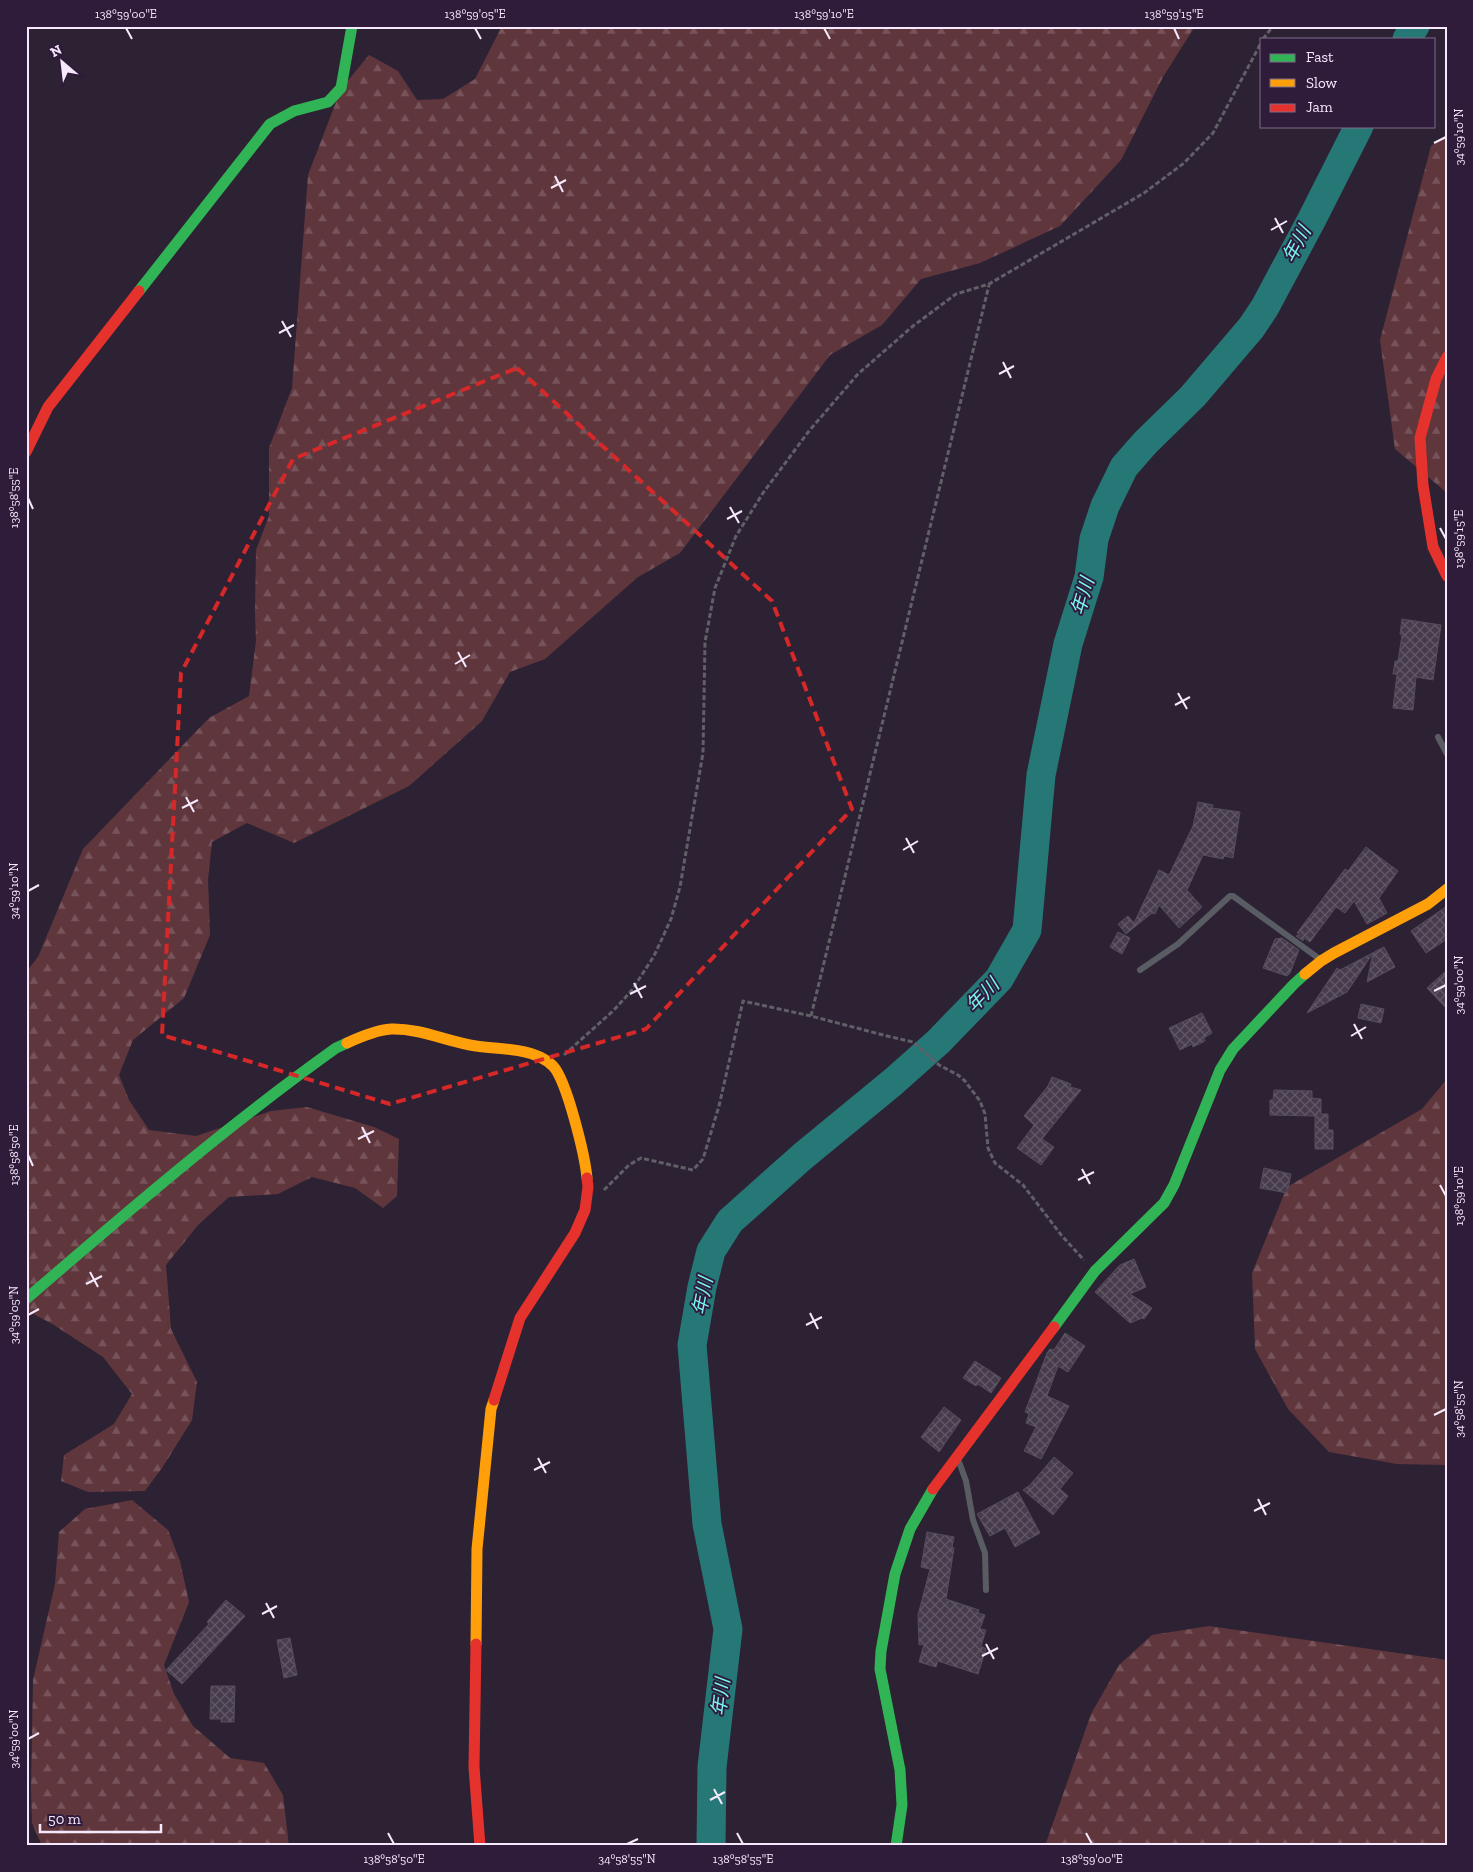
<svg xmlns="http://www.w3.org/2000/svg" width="1473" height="1872" viewBox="0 0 1473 1872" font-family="'Zilla Slab','Noto Sans JP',serif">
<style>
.forest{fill:url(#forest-firs)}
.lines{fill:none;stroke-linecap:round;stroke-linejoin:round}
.river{stroke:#267877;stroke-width:29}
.building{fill:url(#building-cross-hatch);stroke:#564d5c}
.path{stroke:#615f67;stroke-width:3;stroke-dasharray:5 2.5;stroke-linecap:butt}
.lane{stroke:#5a5c63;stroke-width:6}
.fast{stroke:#30b455;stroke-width:11}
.slow{stroke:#ff9f0a;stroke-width:11}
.jam{stroke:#e5322d;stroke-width:11}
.marked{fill:none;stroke:#d62828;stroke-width:4;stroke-dasharray:10 6;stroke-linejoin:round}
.ticks{fill:none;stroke:#f6e9fe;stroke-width:2}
.labels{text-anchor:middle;stroke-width:4;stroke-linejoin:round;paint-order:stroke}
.water-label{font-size:19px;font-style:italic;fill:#79f6f3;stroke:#2f1b3a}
.neatline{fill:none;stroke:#f6e9fe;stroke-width:2}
.ticks-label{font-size:12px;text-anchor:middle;fill:#f6e9fe}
</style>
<defs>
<pattern id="forest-firs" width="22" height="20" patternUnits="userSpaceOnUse" patternTransform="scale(1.25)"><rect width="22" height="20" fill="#60363d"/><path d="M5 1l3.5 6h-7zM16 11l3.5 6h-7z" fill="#77535a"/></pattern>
<pattern id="building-cross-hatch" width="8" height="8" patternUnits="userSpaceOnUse" patternTransform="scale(1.25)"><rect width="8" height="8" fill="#473c4c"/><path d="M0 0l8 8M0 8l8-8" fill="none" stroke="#625867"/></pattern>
</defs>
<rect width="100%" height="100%" fill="#2d2233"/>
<g class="forest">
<path d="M502 26H1195L1163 77 1121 160 1060 226 980 263 921 279 882 325 830 355 680 553 638 577 545 659 510 672 482 721 409 786 294 843 247 823 212 842 208 880 210 935 184 998 133 1040 119 1075 129 1100 149 1130 196 1136 271 1111 307 1107 374 1127 399 1139 397 1196 383 1208 355 1188 312 1177 278 1194 229 1197 198 1225 166 1265 171 1329 197 1382 192 1420 162 1468 145 1491 88 1492 61 1481 64 1455 114 1424 132 1394 103 1357 54 1325 26 1310V972L38 957 83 849 209 718 249 696 256 641 255 613 256 550 269 516V448L292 388 308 175 341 89 369 55 398 71 417 100 443 99 475 79Z"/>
<path d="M1447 134V493L1395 449 1380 340 1431 146Z"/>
<path d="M1447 1079V1465L1397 1464 1329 1452 1288 1409 1255 1349 1252 1273 1287 1187 1422 1109Z"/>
<path d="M132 1500 168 1530 180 1561 189 1602 164 1665 174 1694 193 1726 230 1758 264 1763 283 1795 289 1846H42L32 1823 31 1790 33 1680 55 1584 59 1532 85 1509Z"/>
<path d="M1209 1626 1447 1660V1846H1045L1091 1714 1119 1665 1152 1635Z"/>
</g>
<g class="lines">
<g class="river">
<path d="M1407 39 1415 26"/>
<path d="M711 1846 712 1767 728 1629 707 1524 692 1345 702 1287 711 1251 730 1221 803 1156 893 1082 938 1042 999 979 1027 930 1041 775 1068 644 1089 577 1094 539 1105 506 1124 467 1145 443 1193 396 1251 328 1265 307 1312 219 1359 126"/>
</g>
</g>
<g class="building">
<path d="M1402 619 1441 625 1433 680 1416 677 1413 710 1393 708 1397 674H1393L1395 661H1398L1402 635 1400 634Z"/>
<path d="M1198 802 1213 805 1212 808 1240 812 1233 858 1224 856 1223 859 1203 855 1187 890 1202 907 1179 928 1159 905 1155 914 1152 913 1126 934 1118 924 1128 916 1134 923 1159 870 1169 875 1193 826Z"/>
<path d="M1366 847 1398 871 1379 898 1387 913 1367 924 1354 901 1345 913 1336 907 1310 942 1304 938 1303 941 1296 936 1300 935 1297 933 1345 869 1348 871Z"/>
<path d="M1447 906V939L1426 953 1411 931Z"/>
<path d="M1118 932 1130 938 1122 954 1110 947Z"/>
<path d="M1282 938 1299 950 1290 973 1287 976 1263 968 1275 939Z"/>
<path d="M1384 947 1395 967 1367 982 1373 953 1347 992 1307 1013 1337 968 1340 970Z"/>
<path d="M1447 970V1009L1427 988Z"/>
<path d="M1361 1004 1384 1009 1381 1023 1358 1018Z"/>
<path d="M1202 1013 1212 1033 1204 1038 1205 1041 1193 1047 1192 1044 1180 1050 1169 1028Z"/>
<path d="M1052 1077 1071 1084 1070 1087 1081 1090 1042 1139 1054 1147 1041 1165 1017 1148 1034 1125 1024 1116 1048 1086Z"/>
<path d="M1274 1090 1312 1091V1098L1321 1099V1114H1328V1130H1333V1149H1315V1116L1270 1115V1100H1273Z"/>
<path d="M1264 1168 1291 1174 1287 1193 1260 1188Z"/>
<path d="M1134 1259 1146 1287 1130 1294 1152 1308 1144 1319 1142 1318 1130 1323 1095 1292 1120 1265Z"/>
<path d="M1065 1333 1085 1346 1068 1372 1058 1366 1047 1396 1069 1406 1041 1459 1024 1451 1036 1427 1026 1423 1029 1414 1025 1412 1047 1353 1050 1349 1054 1350Z"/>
<path d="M975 1361 1001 1378 991 1393 978 1384 976 1386 963 1378Z"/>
<path d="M944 1407 961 1420 939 1452 921 1437Z"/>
<path d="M1054 1457 1073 1473 1060 1489 1068 1496 1053 1515 1023 1490 1030 1485Z"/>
<path d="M1018 1492 1040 1533 1015 1547 1005 1528 990 1536 977 1514Z"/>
<path d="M927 1532 954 1537 952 1547 954 1548 946 1599 979 1610 978 1613 985 1615 980 1629 986 1630 981 1646 986 1649 978 1674 938 1661 936 1667 919 1662 924 1644 919 1645 918 1615 930 1569 921 1567Z"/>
<path d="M226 1600 245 1616 182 1684 166 1670 209 1624 207 1622Z"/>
<path d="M290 1638 297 1675 284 1678 277 1640Z"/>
<path d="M211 1686H235L234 1722H221V1719H210Z"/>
</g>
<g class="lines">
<g class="path">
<path d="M1263 39 1273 26"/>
<path d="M811 1016 989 285"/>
<path d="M564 1055 614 1010 632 990 654 956 671 919 680 887 703 753 705 642 715 588 736 536 763 493 809 431 858 374 913 326 956 294 989 284 1144 193 1184 163 1213 133 1262 41"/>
<path d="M604 1190 629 1165 641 1158 693 1170 703 1159 719 1106 743 1001 811 1016 887 1036 913 1042 939 1065 958 1075 965 1081 980 1101 985 1114 988 1148 995 1163 1023 1185 1062 1236 1084 1260"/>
</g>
<g class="lane">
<path d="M1438 737 1447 754"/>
<path d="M1140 970 1178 944 1230 896H1233L1321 960"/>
<path d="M958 1459 966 1481 973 1520 985 1553 986 1590"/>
</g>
<g class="fast">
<path d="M139 291 270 124 294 111 328 102 341 88 352 26"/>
<path d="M26 1299C127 1212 228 1125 336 1048L347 1043"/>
<path d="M1054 1327 1095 1271 1164 1203 1174 1185 1220 1070 1233 1049 1294 984 1305 974"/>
<path d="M896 1846 902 1805 900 1770 880 1669 881 1651 895 1574 910 1529 933 1489"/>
</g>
<g class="slow">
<path d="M1305 974 1321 961 1334 953 1428 904 1447 889"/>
<path d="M347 1043C360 1037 376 1030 391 1029 420 1028 448 1042 476 1046 497 1049 521 1048 540 1057 544 1059 550 1063 553 1066 567 1081 585 1156 587 1178"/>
<path d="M476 1644 477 1549 491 1409 494 1400"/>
</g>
<g class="jam">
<path d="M1447 357 1436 379 1420 438 1423 485 1433 547 1447 576"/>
<path d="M26 452 48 407 139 291"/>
<path d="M494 1400 520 1318 575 1233 585 1210 588 1187 587 1178"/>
<path d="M933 1489 1054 1327"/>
<path d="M476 1644 474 1767 480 1846"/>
</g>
</g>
<path class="marked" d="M517 368 772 601 852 809 646 1029 390 1104 162 1035 181 673 293 459Z"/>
<path class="ticks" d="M126 28 132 39M475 28 481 39M824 28 830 39M1174 28 1179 39M1434 143 1446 137M555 176 563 192M551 188 566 180M1275 218 1283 233M1271 230 1287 221M282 321 291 337M279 333 294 325M1003 362 1011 378M999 374 1014 366M28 498 33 509M730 507 739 523M727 519 742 511M1440 528 1446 539M458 652 466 667M455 664 470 655M1178 693 1187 709M1175 705 1190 697M186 797 194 812M182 808 198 800M906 838 914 853M903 850 918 841M28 891 39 885M634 983 642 998M1434 991 1446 985M630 994 646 986M1354 1024 1362 1039M1351 1036 1366 1027M362 1127 370 1143M358 1139 374 1131M28 1155 33 1166M1082 1169 1090 1184M1078 1180 1094 1172M1440 1185 1446 1196M90 1272 98 1287M86 1284 102 1276M810 1313 818 1329M28 1315 39 1309M806 1325 822 1317M1434 1415 1446 1409M538 1458 546 1473M534 1470 550 1462M1258 1499 1266 1515M1254 1511 1270 1503M266 1603 274 1618M262 1614 277 1606M986 1644 994 1659M982 1656 998 1648M28 1739 39 1733M714 1789 722 1804M710 1800 725 1792M388 1833 394 1844M737 1833 743 1844M1086 1833 1092 1844M627 1844 638 1839"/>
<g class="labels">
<g class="water-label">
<text transform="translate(1296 244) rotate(-62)" y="7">年川</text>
<text transform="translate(1082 596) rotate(-74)" y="7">年川</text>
<text transform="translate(982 995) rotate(-46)" y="7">年川</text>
<text transform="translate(702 1296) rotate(-79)" y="7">年川</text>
<text transform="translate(720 1697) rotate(-83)" y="7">年川</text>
</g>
</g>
<rect width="1473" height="1872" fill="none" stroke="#2f1b3a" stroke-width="55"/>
<rect x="1260" y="38" width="175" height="90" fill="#2f1b3a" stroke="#7f6d88"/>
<rect x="1270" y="54" width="25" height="8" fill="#30b455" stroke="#7f6d88"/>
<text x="1306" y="62" font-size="15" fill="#f6e9fe">Fast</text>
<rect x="1270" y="79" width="25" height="8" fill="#ff9f0a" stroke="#7f6d88"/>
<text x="1306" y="88" font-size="15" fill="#f6e9fe">Slow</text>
<rect x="1270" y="104" width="25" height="8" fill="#e5322d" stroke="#7f6d88"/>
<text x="1306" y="112" font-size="15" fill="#f6e9fe">Jam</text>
<g transform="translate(62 62) rotate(332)" stroke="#2f1b3a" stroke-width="4" paint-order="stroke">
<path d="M0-4L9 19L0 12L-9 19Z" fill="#f6e9fe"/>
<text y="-8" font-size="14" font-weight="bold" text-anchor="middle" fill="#f6e9fe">N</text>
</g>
<path d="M40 1824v8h121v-8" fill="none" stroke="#f6e9fe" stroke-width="2.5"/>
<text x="48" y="1824" font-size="15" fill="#f6e9fe" stroke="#2f1b3a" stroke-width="4" paint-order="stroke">50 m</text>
<rect x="28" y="28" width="1418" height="1816" class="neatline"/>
<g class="ticks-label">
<text x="126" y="18">138°59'00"E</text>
<text x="475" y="18">138°59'05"E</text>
<text x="824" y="18">138°59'10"E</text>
<text x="1174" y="18">138°59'15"E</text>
<text transform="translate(1459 137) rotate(-90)" y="4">34°59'10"N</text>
<text transform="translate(14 498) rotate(-90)" y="4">138°58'55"E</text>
<text transform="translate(1459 539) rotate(-90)" y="4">138°59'15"E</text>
<text transform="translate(14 891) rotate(-90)" y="4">34°59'10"N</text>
<text transform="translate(1459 985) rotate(-90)" y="4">34°59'00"N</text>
<text transform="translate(14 1155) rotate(-90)" y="4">138°58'50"E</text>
<text transform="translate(1459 1196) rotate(-90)" y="4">138°59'10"E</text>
<text transform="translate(14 1315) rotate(-90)" y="4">34°59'05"N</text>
<text transform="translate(1459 1409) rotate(-90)" y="4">34°58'55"N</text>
<text transform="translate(14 1739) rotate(-90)" y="4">34°59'00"N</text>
<text x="394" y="1863">138°58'50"E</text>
<text x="627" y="1863">34°58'55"N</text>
<text x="743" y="1863">138°58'55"E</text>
<text x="1092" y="1863">138°59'00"E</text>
</g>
</svg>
